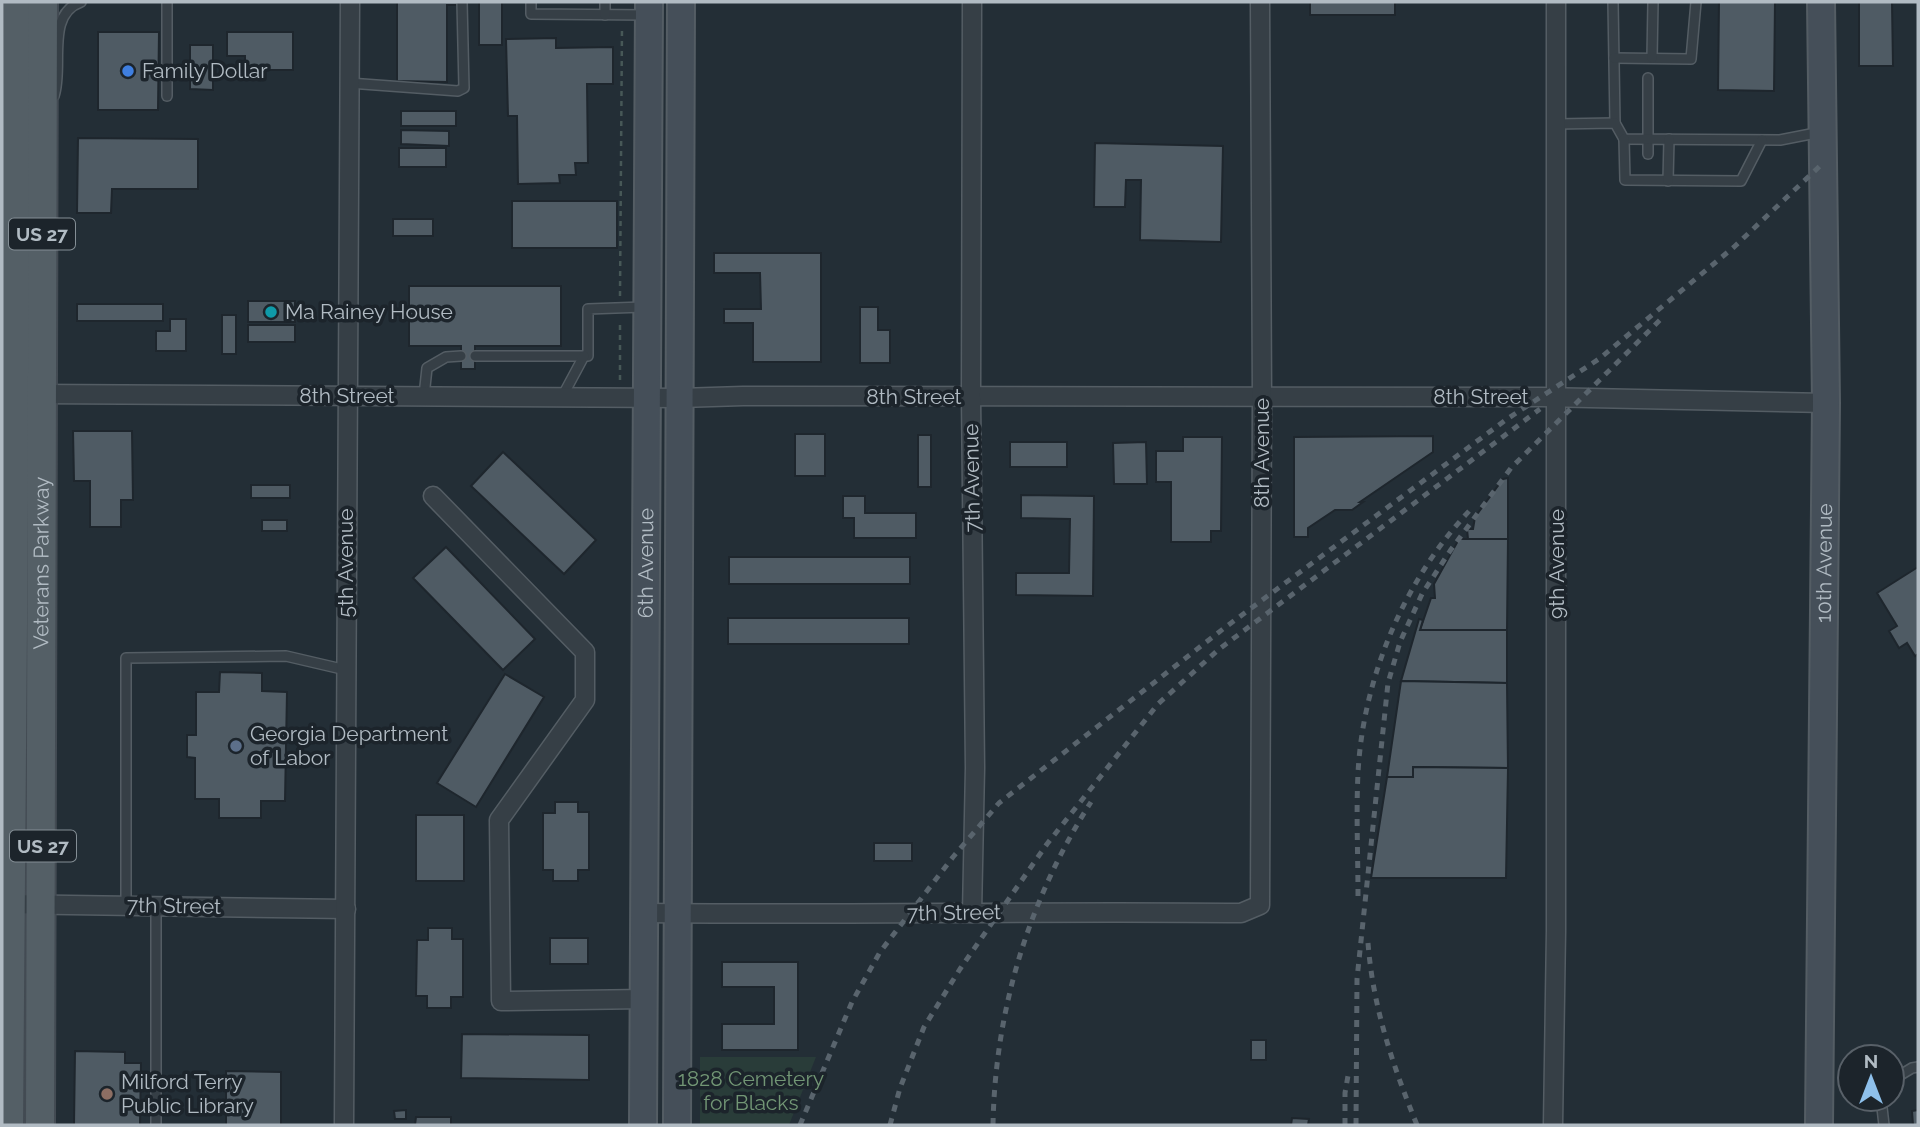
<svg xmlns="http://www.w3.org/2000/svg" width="1920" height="1127" viewBox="0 0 1920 1127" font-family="Raleway,sans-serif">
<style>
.green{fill:#293c39}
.building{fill:#4f5b64;stroke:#1e262d;stroke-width:2}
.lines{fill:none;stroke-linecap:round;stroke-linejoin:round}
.lane-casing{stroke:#545d64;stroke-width:12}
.street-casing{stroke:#545d64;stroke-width:21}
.secondary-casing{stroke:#545d64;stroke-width:30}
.primary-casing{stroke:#434b53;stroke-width:32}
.path{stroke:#475857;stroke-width:2.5;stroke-dasharray:5 5;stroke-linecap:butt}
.lane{stroke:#363f46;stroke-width:9}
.street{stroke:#363f46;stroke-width:18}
.secondary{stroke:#454f59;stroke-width:26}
.primary{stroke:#545f66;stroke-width:28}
.rail{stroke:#59646d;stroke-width:5;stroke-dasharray:7 7;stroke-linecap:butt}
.shop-dot{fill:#3f7fe0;stroke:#1c242b;stroke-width:2.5}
.culture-dot{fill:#0f9aa8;stroke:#1c242b;stroke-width:2.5}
.service-dot{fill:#5c6f8a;stroke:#1c242b;stroke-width:2.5}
.education-dot{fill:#8d6e63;stroke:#1c242b;stroke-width:2.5}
.labels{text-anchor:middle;stroke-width:7;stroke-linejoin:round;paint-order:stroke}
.shield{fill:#1c242b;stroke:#848e95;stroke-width:2}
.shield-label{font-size:19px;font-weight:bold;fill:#b1bbc3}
.poi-label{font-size:21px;fill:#b1bbc3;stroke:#1c242b;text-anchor:start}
.street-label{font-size:21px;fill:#b1bbc3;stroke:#1c242b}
.park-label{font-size:21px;fill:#729675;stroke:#1c242b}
</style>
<rect width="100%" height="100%" fill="#232e36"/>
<path class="green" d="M700 1057H816L789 1125H700Z"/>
<g class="building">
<path d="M397 2H460V5H447V82L397 81Z"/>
<rect x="479" y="2" width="23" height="43"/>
<rect x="1310" y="2" width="85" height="13"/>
<path d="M1719 2H1775L1774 91 1718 90Z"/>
<path d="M1859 2H1892L1893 66H1859Z"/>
<path d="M98 32H159L158 110H98Z"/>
<path d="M227 32H293V70H245V56H227Z"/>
<path d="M556 38V48L613 47V84H587L588 163H575L576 175H559L560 183 518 184 517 116H508L506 39Z"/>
<path d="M190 45H213V90L190 89Z"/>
<rect x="401" y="111" width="55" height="15"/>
<path d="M401 130 449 131V146L401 144Z"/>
<path d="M78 138 198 139V189H112L111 213H77Z"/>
<path d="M1095 143 1223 146 1221 242 1140 240 1141 180H1126L1125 207H1094Z"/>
<rect x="399" y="148" width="47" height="19"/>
<rect x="512" y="201" width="105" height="47"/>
<rect x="393" y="219" width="40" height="17"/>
<path d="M714 253H821V362H753V323H724V309H761L760 273H714Z"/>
<path d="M409 286H561V346H475V369H461V346H409Z"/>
<rect x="248" y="301" width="47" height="21"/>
<rect x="77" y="304" width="86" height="17"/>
<path d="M860 307H878V330H890V363H860Z"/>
<rect x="222" y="315" width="14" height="39"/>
<path d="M170 319H186V351H156V331H170Z"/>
<rect x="248" y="325" width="47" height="17"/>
<path d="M73 431H132L133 500H121V527H90V481H74Z"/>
<rect x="795" y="434" width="30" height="42"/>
<rect x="918" y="435" width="13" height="52"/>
<path d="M1433 436V452L1360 502H1363L1352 510H1335L1308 528V537H1294V437Z"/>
<path d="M1183 437H1222L1221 531H1211V542H1171V482H1156V451H1183Z"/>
<rect x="1010" y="442" width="57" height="25"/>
<path d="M1146 442 1147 484H1114L1113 443Z"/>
<path d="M503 452 596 540 564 574 471 486Z"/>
<path d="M1508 478V539H1468L1467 529H1473L1475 517 1503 479Z"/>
<rect x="251" y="485" width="39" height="13"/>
<path d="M1021 495 1094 496 1093 596 1016 595V573H1069L1070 519 1021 518Z"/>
<path d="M843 496H865V513H916V538H854V518H843Z"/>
<rect x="262" y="520" width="25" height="11"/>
<path d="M1459 539H1508L1507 630H1420L1431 598H1435L1434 584Z"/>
<path d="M446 547 535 639 503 670 413 578Z"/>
<rect x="729" y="557" width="181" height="27"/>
<path d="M1918 567V654L1915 656 1907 643 1899 648 1889 631 1897 626 1877 593Z"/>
<rect x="728" y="618" width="181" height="26"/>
<path d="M1419 619 1423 620 1420 630H1507V683L1401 681Z"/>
<path d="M220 672 262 673V691L287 692 285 801H261V818H219V799H195V758L187 757V735H196V692H219Z"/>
<path d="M505 674 544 697 476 807 437 783Z"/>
<path d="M1401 681 1507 683 1508 768 1413 767V777H1387Z"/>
<path d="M1413 767 1508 768 1506 878H1371L1387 777H1413Z"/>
<path d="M555 802H578V812H589V870H578V881H553V870H543V813H555Z"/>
<rect x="416" y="815" width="48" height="66"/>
<rect x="874" y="843" width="38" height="18"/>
<path d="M428 928H452V939H463V997H451V1008H427V996H416L417 940H428Z"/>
<rect x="550" y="938" width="38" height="26"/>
<path d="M722 962H798V1050H722V1024H774V987H722Z"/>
<path d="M462 1034 589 1035V1080L461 1078Z"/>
<rect x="1251" y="1040" width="15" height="20"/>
<path d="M75 1051 125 1052V1063H141L140 1125H74Z"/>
<path d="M226 1071 281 1072V1125H226Z"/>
<path d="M406 1110V1119H395L394 1111Z"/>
<path d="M1918 1110V1125H1913L1912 1111Z"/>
<path d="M416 1117H451V1125H415Z"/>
<path d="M1292 1118 1309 1119 1308 1125H1291Z"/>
</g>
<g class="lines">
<defs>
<g id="lane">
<path d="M531 2V14L647 15"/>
<path d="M605 2V15"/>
<path d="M1613 2 1615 123"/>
<path d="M1614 58 1691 59 1696 2"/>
<path d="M1652 58 1653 2"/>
<path d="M1648 78V154"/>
<path d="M349 83 458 91 464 88 462 2"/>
<path d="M54 96C64 68 45 14 81 2"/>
<path d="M167 96V2"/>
<path d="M1556 124 1615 123 1624 139 1780 140 1821 132"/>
<path d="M1624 139 1625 180 1741 181 1762 140"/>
<path d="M1668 181 1669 139"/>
<path d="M475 356H588V309L643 307"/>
<path d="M424 396 427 368 446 357 461 356"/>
<path d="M562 397 584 356"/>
<path d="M126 906V658L286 656 346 670"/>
<path d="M156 906V1125"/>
<path d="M1892 1080 1912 1068 1918 1067"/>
<path d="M1881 1099 1884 1125"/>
</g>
<g id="street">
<path d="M34 394 680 398 743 396 1542 397 1826 403"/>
<path d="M433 496 585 652V700L499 820 501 1001 645 999"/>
<path d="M2 904 346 909"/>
<path d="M645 913C844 915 1042 911 1241 913L1260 905 1262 399 1260 2"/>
<path d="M972 913 975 768 971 397 972 2"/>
<path d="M344 1125C348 751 346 376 350 2"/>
<path d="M1553 1125 1556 931V2"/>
</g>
<g id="secondary">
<path id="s1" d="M643 1125 649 2"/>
<path d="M677 1125 681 2"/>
<path id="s2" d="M1819 1125 1826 403 1821 2"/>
</g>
<g id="primary">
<path d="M9 1125 18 2"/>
<path id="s3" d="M40 1125 43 2"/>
</g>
</defs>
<use href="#lane" class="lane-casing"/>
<use href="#street" class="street-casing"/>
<use href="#secondary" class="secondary-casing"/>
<use href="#primary" class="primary-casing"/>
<g class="path">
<path d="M620 296 622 26"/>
<path d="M620 380V320"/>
</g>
<use href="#lane" class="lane"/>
<use href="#street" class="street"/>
<use href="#secondary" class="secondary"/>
<use href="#primary" class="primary"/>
<g class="rail">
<path d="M1358 896C1358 855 1356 813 1358 773 1363 677 1405 578 1472 508"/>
<path d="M1368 943C1373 1008 1393 1066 1417 1125"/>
<path d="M800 1125 852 1002 880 952 953 857 999 803 1223 629 1507 419 1599 359 1734 247 1821 165"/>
<path d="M890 1125 900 1088 924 1027 960 969 1047 844 1158 704 1218 650 1540 409"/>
<path d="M993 1125C995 1010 1029 899 1091 802"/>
<path d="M1345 1125V1093L1349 1070"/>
<path d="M1356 1125 1357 979 1388 683 1400 642 1422 594 1450 551 1511 468 1664 316"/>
</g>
</g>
<circle class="shop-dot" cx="128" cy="71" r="7"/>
<circle class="culture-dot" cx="271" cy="312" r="7"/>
<circle class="service-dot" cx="236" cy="746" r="7"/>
<circle class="education-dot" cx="107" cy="1094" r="7"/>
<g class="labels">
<g class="shield">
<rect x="9" y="218.5" width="66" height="31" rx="5"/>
<rect x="10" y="830.5" width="66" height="31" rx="5"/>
</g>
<g class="shield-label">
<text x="42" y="241">US 27</text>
<text x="43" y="853">US 27</text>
</g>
<g class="poi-label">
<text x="142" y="78">Family Dollar</text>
<text x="285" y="319">Ma Rainey House</text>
<text x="250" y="741">Georgia Department<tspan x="250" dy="24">of Labor</tspan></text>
<text x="121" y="1089">Milford Terry<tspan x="121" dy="24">Public Library</tspan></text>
</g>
<g class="street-label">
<text x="347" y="403">8th Street</text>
<text x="914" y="404">8th Street</text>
<text x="1481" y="404">8th Street</text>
<text transform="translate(1262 453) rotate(-90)" y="7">8th Avenue</text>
<text transform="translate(972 478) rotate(-91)" y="7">7th Avenue</text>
<text transform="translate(346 563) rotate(-90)" y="7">5th Avenue</text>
<text dy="7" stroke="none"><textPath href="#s2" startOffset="562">10th Avenue</textPath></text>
<text dy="7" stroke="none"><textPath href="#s3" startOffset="562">Veterans Parkway</textPath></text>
<text dy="7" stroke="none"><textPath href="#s1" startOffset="562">6th Avenue</textPath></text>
<text transform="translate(1557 564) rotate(-90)" y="7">9th Avenue</text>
<text transform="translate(174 906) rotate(1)" y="7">7th Street</text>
<text transform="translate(954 913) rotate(-1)" y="7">7th Street</text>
</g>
<g class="park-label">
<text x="751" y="1086">1828 Cemetery<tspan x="751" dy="24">for Blacks</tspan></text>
</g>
</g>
<rect width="1920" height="1127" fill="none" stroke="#b1bbc3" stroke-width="7"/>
<g transform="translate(1871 1078)"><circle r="33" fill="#1c242b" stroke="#586068" stroke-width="2"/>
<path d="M0-5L12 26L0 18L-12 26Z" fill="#8ec0eb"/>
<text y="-10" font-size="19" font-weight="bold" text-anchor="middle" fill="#b1bbc3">N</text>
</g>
</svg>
